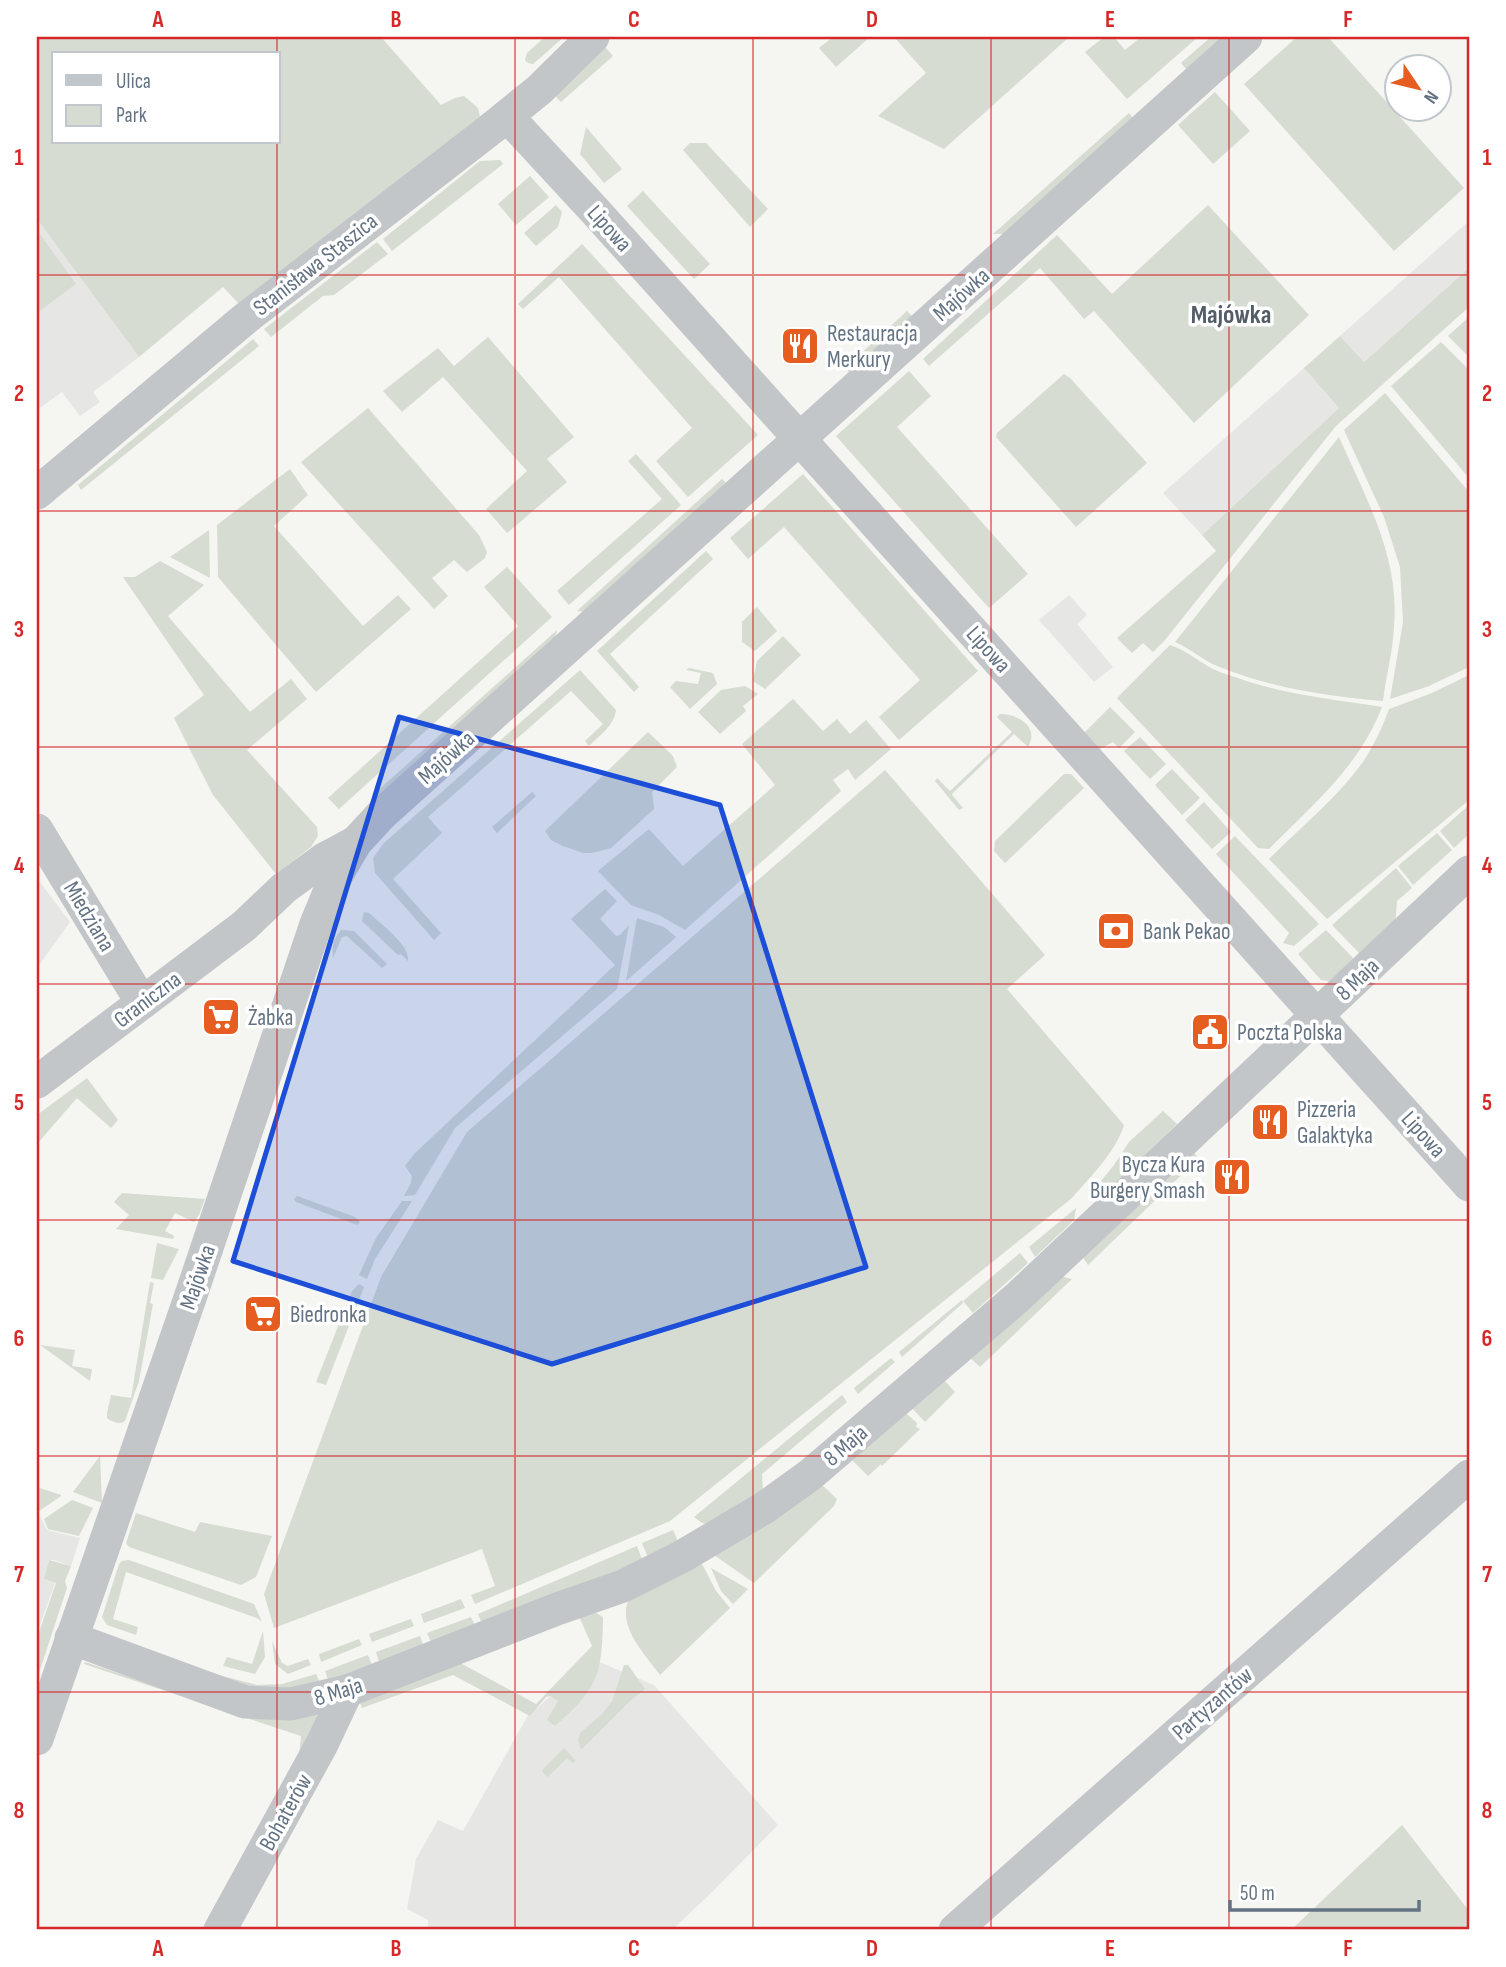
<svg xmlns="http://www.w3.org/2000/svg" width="1506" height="1967" viewBox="0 0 1506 1967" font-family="'Sofia Sans Condensed',sans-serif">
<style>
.built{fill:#e6e7e5}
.green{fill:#d6dcd2;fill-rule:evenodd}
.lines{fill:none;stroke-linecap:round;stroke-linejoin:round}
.minor{stroke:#c2c6c9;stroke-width:33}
.marked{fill:#1d4ed8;fill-opacity:0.2;stroke:#1d4ed8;stroke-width:5;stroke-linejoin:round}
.grid{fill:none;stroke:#d62828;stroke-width:2;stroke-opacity:0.55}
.labels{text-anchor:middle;stroke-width:7;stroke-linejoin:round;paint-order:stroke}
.street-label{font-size:23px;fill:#647383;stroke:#fff}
.poi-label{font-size:23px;fill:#647383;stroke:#fff;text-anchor:start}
.quarter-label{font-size:26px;font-weight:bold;fill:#525d68;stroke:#fff}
.neatline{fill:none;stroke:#d62828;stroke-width:2.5}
.grid-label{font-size:23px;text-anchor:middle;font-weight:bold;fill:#d62828}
</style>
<rect width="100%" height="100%" fill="#f5f5f1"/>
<g class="built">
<path d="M37 219 139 357 93 392 100 402 80 416 62 392 37 410Z"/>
<path d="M1469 221V268L1364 362 1340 336Z"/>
<path d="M1304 368 1339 408 1202 535 1163 493Z"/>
<path d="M1069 595 1087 615 1077 624 1113 667 1094 682 1039 620Z"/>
<path d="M37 878 70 922 37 968Z"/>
<path d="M37 1510 47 1530 80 1538 71 1566 54 1560H49L44 1579 55 1583 37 1633Z"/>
<path d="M592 1659 654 1685 778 1825 709 1895 672 1930H428V1920L407 1909 416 1859 438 1820 463 1831 527 1717Z"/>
</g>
<g class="green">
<path d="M37 37H381L441 105 455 98 464 96 478 108 480 117 241 306 223 287 139 357 37 219ZM54 54H278V142H54Z"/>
<path d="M545 37H564L533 64 528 63 525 60 527 53Z"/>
<path d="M833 37H870L836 67 819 48Z"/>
<path d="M894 37H1067V39L944 149 878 116 926 73Z"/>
<path d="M1104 37H1114L1125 50 1141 37H1198L1127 99 1085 52Z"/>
<path d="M1211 37H1224L1187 70 1181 63Z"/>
<path d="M1297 37H1328L1464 188 1394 251 1244 84Z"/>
<path d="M605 47 613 56 561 102 553 94Z"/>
<path d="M1215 92 1250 131 1213 164 1178 125Z"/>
<path d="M1129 113 1133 118 1005 234H993Z"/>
<path d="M586 127 622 169 604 183 580 154Z"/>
<path d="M690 143H706L768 209 750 227 683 150Z"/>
<path d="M500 160 503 164 392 251 383 239 480 161Z"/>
<path d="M530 176 549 197 516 225 498 204Z"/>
<path d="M643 191 710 264 694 279 627 206Z"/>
<path d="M556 205 562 212 558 227 536 246 524 233Z"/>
<path d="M1208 205 1309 315 1194 423 1094 311 1084 319 1040 268 929 366 923 359 1057 235 1112 294Z"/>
<path d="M37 230 76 284 37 313Z"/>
<path d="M377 242 388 254 334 295 323 296 271 337 264 329Z"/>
<path d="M582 244 758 435 688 497 656 461 692 428 559 277 523 309 518 304Z"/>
<path d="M1469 268V307L1336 426 1165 640 1153 652 1143 643 1132 653 1117 638 1216 551 1202 535 1339 408 1304 368 1340 336 1364 362Z"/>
<path d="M907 311 912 316 850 373 845 368Z"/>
<path d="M1469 317V357L1448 336Z"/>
<path d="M488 337 574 437 547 459 567 482 507 533 486 509 527 471 443 377 402 412 383 391 438 348 454 366Z"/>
<path d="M253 339 259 346 81 490 78 485Z"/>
<path d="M1441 342 1469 370V478L1391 386Z"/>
<path d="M909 371 931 396 897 427 1028 574 989 608 836 436Z"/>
<path d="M1064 374 1070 378 1147 463 1076 527 996 437 997 433Z"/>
<path d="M1385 393 1469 492V667L1429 686 1390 699 1403 622 1400 567 1384 517 1344 430Z"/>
<path d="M368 408 479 535 487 552 485 558 467 572 454 560 432 578 448 596 434 609 301 462Z"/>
<path d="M1339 437C1366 498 1400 558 1394 626 1393 651 1386 676 1383 701 1326 696 1271 688 1217 666 1202 660 1190 648 1175 642Z"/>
<path d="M636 454 681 505 569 605 557 591 662 499 628 461Z"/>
<path d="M290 469 308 495 274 526 363 626 398 595 411 609 316 692 218 577 217 525Z"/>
<path d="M803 474 978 671 899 740 879 717 920 680 784 527 748 559 730 538Z"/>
<path d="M722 479 728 485 586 612 577 611Z"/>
<path d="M209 530 210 578 170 557Z"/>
<path d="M706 551 713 559 610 654 639 687 634 692 597 651Z"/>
<path d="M160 561 204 585 168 616 250 712 291 679 307 699 247 750 317 827 318 836 311 847 276 874 213 795 174 718 204 695 123 577H135Z"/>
<path d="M507 567 552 617 339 809 328 798 518 626 484 587Z"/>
<path d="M757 607 777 631 755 651 742 642V622Z"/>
<path d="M557 630 554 642 379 801 374 794Z"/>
<path d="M783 636 801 655 765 689 753 681 757 661Z"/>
<path d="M1170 645C1186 650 1198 661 1213 669 1221 673 1230 675 1238 678 1285 695 1333 699 1382 707 1359 767 1313 804 1269 849L1258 848 1117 698Z"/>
<path d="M689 668 713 673 717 684 690 709 670 687 676 681 698 684 701 673 686 670Z"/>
<path d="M580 670 616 710C614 726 600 735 589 746L585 741 603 724 571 691 428 817 442 833 393 879 441 933 434 940 375 873 373 858 384 843Z"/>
<path d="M1469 675V800L1327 919 1269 859C1300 828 1337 798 1363 762 1374 745 1382 728 1389 709L1432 693Z"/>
<path d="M745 686 758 694 743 706 746 711 720 734 698 712 721 690Z"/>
<path d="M793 699 823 731 837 719 850 734 866 720 891 749 855 780 848 769 833 780 841 791 685 930 659 915 631 905 598 871 649 829 683 866 775 785 742 744Z"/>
<path d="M1110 707 1135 732 1119 748 1113 742 1094 752 1080 737Z"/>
<path d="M1000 714C1018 714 1040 727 1028 747L1014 734 953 793 952 795 963 808 959 810 935 781 937 778 950 791 1012 732 997 717Z"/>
<path d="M648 732 673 756 677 767 652 792 654 809 611 848 592 853H583L563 846 551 840 545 831Z"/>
<path d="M1140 737 1166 764 1150 779 1124 751Z"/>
<path d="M1172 769 1200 798 1182 815 1155 785Z"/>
<path d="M885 770 1045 955 1007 989 1124 1125C1115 1153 1091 1176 1072 1198L670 1521 475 1604 471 1595 495 1586 482 1549 274 1628 264 1594 381 1277 467 1132Z"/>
<path d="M1064 774H1071L1084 788 1005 863 994 851 995 841Z"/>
<path d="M532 792 536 796 497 833 492 827Z"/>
<path d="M1204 802 1231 832 1212 849 1185 820Z"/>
<path d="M1469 805V834L1454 848 1440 831Z"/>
<path d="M1437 833 1452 850 1413 885 1398 866Z"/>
<path d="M1235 836 1319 924 1294 946 1283 943 1289 933 1216 854Z"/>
<path d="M1396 868 1412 888 1397 901 1395 926 1361 955 1332 925Z"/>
<path d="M605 889 617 901 600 919 616 936 620 935 629 925 617 989 455 1128 415 1195 404 1196 411 1183 412 1176 405 1166 414 1154 615 965 571 919Z"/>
<path d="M364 912 369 913C381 924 410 945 408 961L401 954 398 955 362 921Z"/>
<path d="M637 918 664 927 676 937 626 981Z"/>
<path d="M341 930 354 931 387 964 382 968 347 936 342 937 333 958C332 946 333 939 341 930Z"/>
<path d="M1326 930 1355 960 1329 981 1321 980 1298 954Z"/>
<path d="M87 1078 118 1120 111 1128 77 1098 37 1144V1115Z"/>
<path d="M1163 1111 1177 1124 1111 1188 1103 1191H1093L1114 1165 1129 1142Z"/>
<path d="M1189 1148 1199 1158 1088 1265 1082 1256Z"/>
<path d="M122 1193 205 1199 199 1215 194 1222 175 1213 165 1231 174 1236 173 1239 116 1229 129 1215 114 1202Z"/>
<path d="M297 1196 355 1217 360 1222 357 1225 352 1223 296 1202 294 1199Z"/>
<path d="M402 1201H412L375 1259 367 1279 359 1275 376 1238Z"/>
<path d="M1076 1208 1074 1220 1035 1257 1029 1247Z"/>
<path d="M157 1243 179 1249 163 1280 151 1278Z"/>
<path d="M1020 1253 1028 1263 973 1313 963 1301Z"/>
<path d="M1052 1274 1072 1279 980 1367 965 1353Z"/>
<path d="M150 1282 154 1283 150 1303 153 1304 139 1381 125 1421C120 1425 112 1422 107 1418V1413L111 1395 131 1398Z"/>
<path d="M359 1284 364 1287 326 1385 316 1382 352 1291Z"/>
<path d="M962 1300 963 1303 902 1357 899 1352Z"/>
<path d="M40 1345 75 1350 72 1366 92 1369 90 1381Z"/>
<path d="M891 1358 895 1362 858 1394 854 1388Z"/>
<path d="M944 1380 955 1392 925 1422 908 1404Z"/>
<path d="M842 1395 847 1402 762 1474 763 1490 711 1525 702 1523 694 1517Z"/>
<path d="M901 1409 917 1423 916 1427 920 1429 882 1466 881 1464 868 1476 849 1457Z"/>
<path d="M100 1456 102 1503 73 1492Z"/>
<path d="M820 1483 837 1499 834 1506 754 1583 714 1555Z"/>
<path d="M37 1487 61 1495V1496L38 1512Z"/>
<path d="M72 1500 93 1508 79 1536 48 1529 44 1519Z"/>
<path d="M136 1513 195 1532 200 1522 272 1536 256 1577 241 1585 129 1547 126 1543Z"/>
<path d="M673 1530 677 1539 675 1546 649 1560 642 1543Z"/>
<path d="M637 1546 643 1562 482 1624 478 1614Z"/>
<path d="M49 1560 71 1566 65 1581 67 1588 37 1679V1638L56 1583 44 1579Z"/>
<path d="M129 1560 254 1604 262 1622 257 1618 126 1572 113 1619 138 1627 136 1635 107 1625 102 1617 119 1564 122 1561Z"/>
<path d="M701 1562 716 1591 730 1608 660 1675C647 1657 624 1634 626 1610 626 1605 630 1598 632 1594Z"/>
<path d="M711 1568 748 1589 733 1604 721 1591Z"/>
<path d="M461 1599 465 1608 424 1623 421 1614Z"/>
<path d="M591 1610 603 1617C602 1674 599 1688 555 1726L547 1720 558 1701 550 1696 546 1697 530 1716 453 1675 362 1708 358 1697 453 1659 536 1704 592 1646 578 1614Z"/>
<path d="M471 1617 475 1626 431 1642 427 1633Z"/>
<path d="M411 1619 414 1626 372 1642 369 1634Z"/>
<path d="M263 1631 265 1657 255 1674 223 1666 227 1657 252 1664Z"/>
<path d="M420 1636 423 1645 379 1662 376 1652Z"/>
<path d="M359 1639 362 1645 321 1662 319 1654Z"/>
<path d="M272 1641 282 1663 288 1666 308 1659 311 1665 288 1674 275 1664Z"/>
<path d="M368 1655 372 1665 329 1682 325 1671Z"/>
<path d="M85 1662 257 1719H272L312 1713 316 1715 318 1718 299 1755 301 1736 84 1664Z"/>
<path d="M624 1665H628L645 1689 631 1700 581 1750 578 1740 580 1733 602 1714 612 1701Z"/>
<path d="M316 1674 320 1683 289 1689 262 1690 219 1679V1675L257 1685 282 1684Z"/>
<path d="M564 1748 576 1761 573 1763 567 1758 548 1777 542 1772 544 1768Z"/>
<path d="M1402 1825 1469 1911V1930H1291Z"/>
</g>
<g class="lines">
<g class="minor">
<path d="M507 116 596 212 1469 1185"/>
<path d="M37 493 246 318 487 132 539 90 593 37"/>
<path d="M37 830 142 1003"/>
<path d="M37 1082 244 926 284 888 324 859 354 843"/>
<path d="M71 1638 245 1702 291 1704 347 1691 557 1609 623 1586 681 1557 764 1508 810 1475 1018 1297 1469 872"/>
<path d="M37 1739 190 1298 316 924 335 878 356 842 381 815 1246 37"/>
<path d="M220 1930 322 1744 347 1691"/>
<path d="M955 1930 1469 1476"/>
</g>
</g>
<path class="marked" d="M399 717 720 805 866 1267 552 1364 233 1261Z"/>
<path class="grid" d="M277 37V54M515 37V1930M753 37V1930M991 37V1930M1229 37V1930M277 142V1930M37 275H1469M37 511H1469M37 747H1469M37 984H1469M37 1220H1469M37 1456H1469M37 1692H1469"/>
<defs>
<symbol id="restaurant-square" viewBox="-11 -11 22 22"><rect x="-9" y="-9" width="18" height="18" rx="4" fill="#e65d21" stroke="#fff"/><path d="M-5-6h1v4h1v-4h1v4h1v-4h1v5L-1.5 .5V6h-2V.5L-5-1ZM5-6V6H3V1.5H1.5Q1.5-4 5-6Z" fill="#fff"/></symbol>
<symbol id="bank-square" viewBox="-11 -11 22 22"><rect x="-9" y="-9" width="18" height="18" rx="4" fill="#e65d21" stroke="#fff"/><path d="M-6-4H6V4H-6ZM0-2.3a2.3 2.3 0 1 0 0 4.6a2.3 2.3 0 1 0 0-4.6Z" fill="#fff"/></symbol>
<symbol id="supermarket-square" viewBox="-11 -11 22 22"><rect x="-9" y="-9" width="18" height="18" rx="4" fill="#e65d21" stroke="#fff"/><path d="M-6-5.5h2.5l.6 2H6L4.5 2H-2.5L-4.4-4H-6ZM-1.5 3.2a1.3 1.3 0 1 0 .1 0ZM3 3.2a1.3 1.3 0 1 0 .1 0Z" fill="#fff"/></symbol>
<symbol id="civic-square" viewBox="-11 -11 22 22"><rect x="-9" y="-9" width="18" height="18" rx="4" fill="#e65d21" stroke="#fff"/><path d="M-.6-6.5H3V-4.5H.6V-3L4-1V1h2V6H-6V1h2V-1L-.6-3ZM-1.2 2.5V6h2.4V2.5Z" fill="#fff"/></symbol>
</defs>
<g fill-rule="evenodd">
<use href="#restaurant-square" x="778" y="324" width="44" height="44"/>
<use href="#bank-square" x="1094" y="909" width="44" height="44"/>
<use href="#supermarket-square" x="199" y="995" width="44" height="44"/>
<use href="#civic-square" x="1188" y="1010" width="44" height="44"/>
<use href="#restaurant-square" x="1248" y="1100" width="44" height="44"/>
<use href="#restaurant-square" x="1210" y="1155" width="44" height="44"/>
<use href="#supermarket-square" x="241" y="1292" width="44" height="44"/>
</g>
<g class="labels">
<g class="street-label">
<text transform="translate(610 228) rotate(48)" y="8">Lipowa</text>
<text transform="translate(315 264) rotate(-38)" y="8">Stanisława Staszica</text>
<text transform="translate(961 294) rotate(-42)" y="8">Majówka</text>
<text transform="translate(989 649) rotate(48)" y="8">Lipowa</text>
<text transform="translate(446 757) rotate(-42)" y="8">Majówka</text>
<text transform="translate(90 916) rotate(59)" y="8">Miedziana</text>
<text transform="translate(1357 979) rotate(-44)" y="8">8 Maja</text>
<text transform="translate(147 999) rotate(-37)" y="8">Graniczna</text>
<text transform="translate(1424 1134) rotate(48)" y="8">Lipowa</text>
<text transform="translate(197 1277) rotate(-71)" y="8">Majówka</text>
<text transform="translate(845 1445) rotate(-41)" y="8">8 Maja</text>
<text transform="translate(338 1691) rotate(-17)" y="8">8 Maja</text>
<text transform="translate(1212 1703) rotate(-41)" y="8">Partyzantów</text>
<text transform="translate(285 1812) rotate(-61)" y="8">Bohaterów</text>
</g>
<g class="poi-label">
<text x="827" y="341">Restauracja<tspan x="827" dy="26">Merkury</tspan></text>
<text x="1143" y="939">Bank Pekao</text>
<text x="248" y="1025">Żabka</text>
<text x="1237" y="1040">Poczta Polska</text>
<text x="1297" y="1117">Pizzeria<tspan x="1297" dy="26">Galaktyka</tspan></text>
<text x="1205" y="1172" text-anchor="end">Bycza Kura<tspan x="1205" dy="26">Burgery Smash</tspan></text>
<text x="290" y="1322">Biedronka</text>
</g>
<g class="quarter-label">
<text x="1231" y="323">Majówka</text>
</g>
</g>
<rect width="1506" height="1967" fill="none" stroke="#ffffff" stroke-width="77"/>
<rect x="52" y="52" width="228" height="91" fill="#ffffff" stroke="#c1c7cd" stroke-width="2"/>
<rect x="66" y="75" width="35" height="10" fill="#c2c6c9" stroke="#c1c7cd" stroke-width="2"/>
<text x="116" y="88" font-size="21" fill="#647383">Ulica</text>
<rect x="66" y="105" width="35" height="21" fill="#d6dcd2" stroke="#c1c7cd" stroke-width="2"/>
<text x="116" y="122" font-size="21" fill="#647383">Park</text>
<g transform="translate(1418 88) rotate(125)"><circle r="33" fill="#ffffff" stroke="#c1c7cd" stroke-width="2"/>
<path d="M0-5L12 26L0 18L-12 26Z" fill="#e65d21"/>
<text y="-10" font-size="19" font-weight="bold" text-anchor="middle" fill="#647383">N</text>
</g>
<path d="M1230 1900v10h189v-10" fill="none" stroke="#647383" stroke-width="3.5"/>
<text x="1240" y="1900" font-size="21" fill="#647383" stroke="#ffffff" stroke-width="5" paint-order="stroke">50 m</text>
<rect x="38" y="38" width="1430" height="1890" class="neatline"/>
<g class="grid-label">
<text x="158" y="27">A</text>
<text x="396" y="27">B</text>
<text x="634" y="27">C</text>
<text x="872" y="27">D</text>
<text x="1110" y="27">E</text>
<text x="1348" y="27">F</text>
<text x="19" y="165">1</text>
<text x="1487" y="165">1</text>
<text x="19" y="401">2</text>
<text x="1487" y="401">2</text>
<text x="19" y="637">3</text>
<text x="1487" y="637">3</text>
<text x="19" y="873">4</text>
<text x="1487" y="873">4</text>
<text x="19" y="1110">5</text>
<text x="1487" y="1110">5</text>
<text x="19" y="1346">6</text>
<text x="1487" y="1346">6</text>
<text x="19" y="1582">7</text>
<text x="1487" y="1582">7</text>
<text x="19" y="1818">8</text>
<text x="1487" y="1818">8</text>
<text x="158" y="1956">A</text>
<text x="396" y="1956">B</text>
<text x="634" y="1956">C</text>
<text x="872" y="1956">D</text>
<text x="1110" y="1956">E</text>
<text x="1348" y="1956">F</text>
</g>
</svg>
